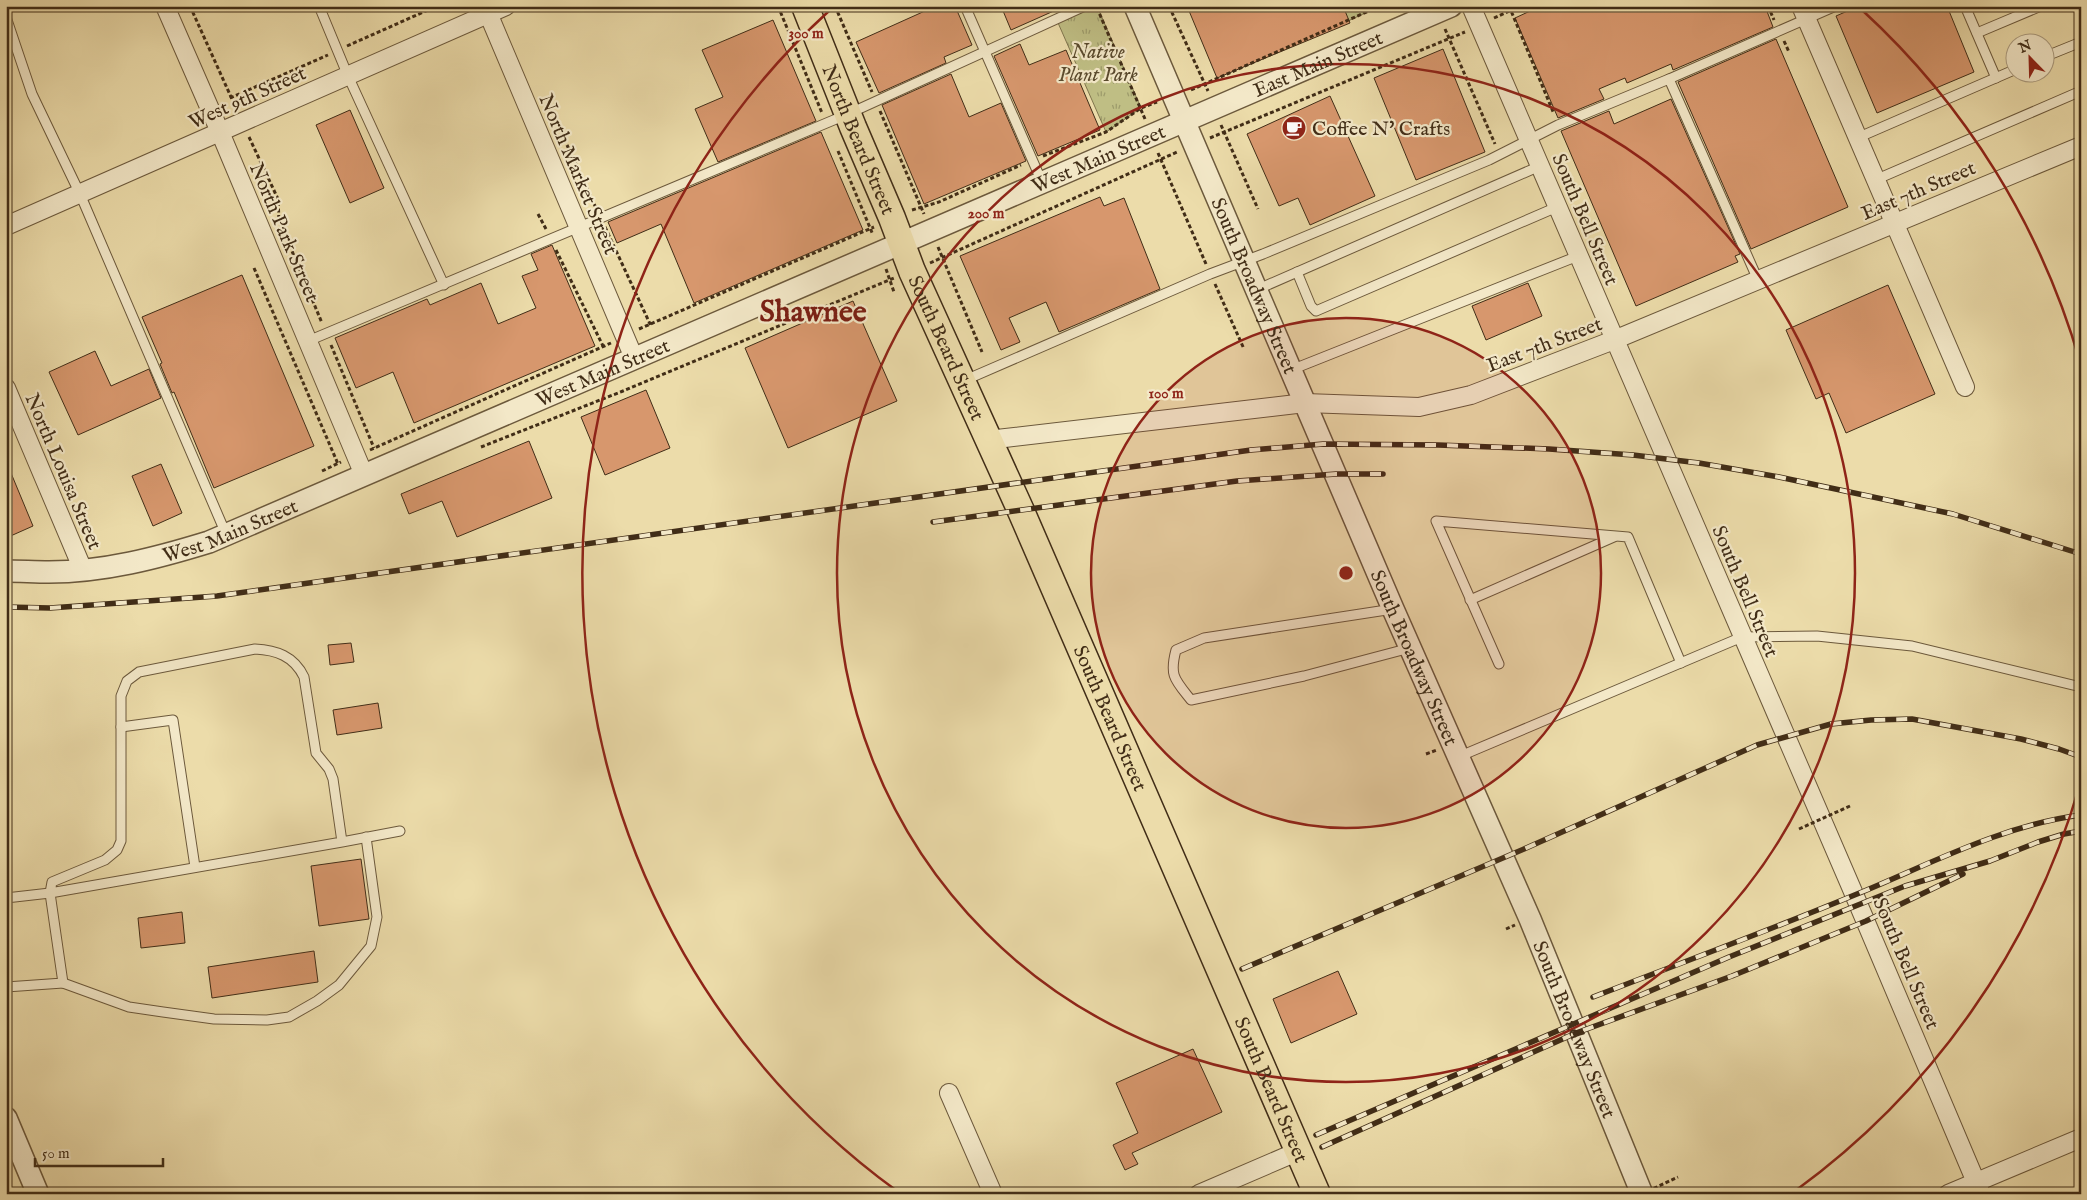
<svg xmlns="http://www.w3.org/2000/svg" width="2087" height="1200" viewBox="0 0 2087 1200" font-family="'IM FELL English',serif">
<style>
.park{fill:url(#park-tufts);stroke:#80764e}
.building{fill:#d7976d;stroke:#412d17}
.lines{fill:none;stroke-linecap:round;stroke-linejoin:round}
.service-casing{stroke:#6c593c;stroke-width:11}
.minor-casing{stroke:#6c593c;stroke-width:20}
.tertiary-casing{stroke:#6c593c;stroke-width:24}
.primary-casing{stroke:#412d17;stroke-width:29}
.path{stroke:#412d17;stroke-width:3;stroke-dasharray:4 2.5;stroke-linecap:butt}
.service{stroke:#f3e8c8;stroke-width:9}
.minor{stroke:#f3e8c8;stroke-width:18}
.tertiary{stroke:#f3e8c8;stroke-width:21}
.primary{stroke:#ecdcaa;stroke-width:26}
.rail-casing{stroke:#412d17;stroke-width:5.5}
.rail{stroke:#f3e8c8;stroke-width:4;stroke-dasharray:11;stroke-linecap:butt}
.path-bridge{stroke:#412d17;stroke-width:3;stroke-dasharray:4 2.5;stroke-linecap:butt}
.ring{fill:none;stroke:#8f2418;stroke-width:2.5}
.labels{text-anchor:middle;stroke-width:4.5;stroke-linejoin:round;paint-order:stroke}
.park-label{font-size:20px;font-style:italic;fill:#5a4a2d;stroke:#f3e8c8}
.street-label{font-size:20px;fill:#412d17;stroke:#f3e8c8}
.poi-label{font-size:20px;fill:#412d17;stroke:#f3e8c8;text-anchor:start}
.town-label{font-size:30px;font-weight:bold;fill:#7a1f14;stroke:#f3e8c8}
.centre{fill:#8f2418;stroke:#f3e8c8;stroke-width:2.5}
.ring-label{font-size:15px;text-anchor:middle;font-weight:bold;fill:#8f2418;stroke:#f3e8c8;stroke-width:4.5;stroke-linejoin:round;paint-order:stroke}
</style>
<defs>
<pattern id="park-tufts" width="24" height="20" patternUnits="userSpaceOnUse" patternTransform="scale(1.25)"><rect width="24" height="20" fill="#bfbe84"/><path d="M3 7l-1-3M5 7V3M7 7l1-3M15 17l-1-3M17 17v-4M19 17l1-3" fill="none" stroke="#9d9b6b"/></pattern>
</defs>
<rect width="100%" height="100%" fill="#ecdcaa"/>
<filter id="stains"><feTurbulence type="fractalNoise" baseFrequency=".004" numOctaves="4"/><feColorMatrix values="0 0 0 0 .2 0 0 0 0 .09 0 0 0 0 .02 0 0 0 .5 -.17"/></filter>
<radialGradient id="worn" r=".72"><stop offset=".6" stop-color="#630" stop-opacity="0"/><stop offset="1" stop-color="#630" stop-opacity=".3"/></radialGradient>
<g class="park">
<path d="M1082 6H1097L1141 108 1106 132 1055 16Z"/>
<path d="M1341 6H1380L1348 21Z"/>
</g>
<g class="building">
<path d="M936 6H955L972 45 944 57 946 63 879 93 856 42Z"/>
<path d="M1001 6H1065L1011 30Z"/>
<path d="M1187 6H1343L1350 23 1217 78Z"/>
<path d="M1541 6H1765L1773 27 1673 70 1671 64 1627 83 1625 78 1599 89 1604 99 1558 118 1515 18Z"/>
<path d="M1859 6H1947L1974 72 1877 113 1836 16Z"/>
<path d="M773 20 816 121 718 162 695 109 723 97 702 50Z"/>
<path d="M1776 39 1848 207 1751 249 1678 82Z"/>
<path d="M1020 44 1029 65 1066 50 1100 130 1038 156 994 56Z"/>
<path d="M1443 49 1485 152 1416 180 1374 78Z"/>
<path d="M951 74 969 117 1001 103 1026 161 924 204 882 105Z"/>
<path d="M1330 96 1375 196 1310 225 1298 198 1279 206 1247 134Z"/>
<path d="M1671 99 1740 254 1735 256 1738 262 1636 306 1561 131 1609 111 1614 124Z"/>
<path d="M350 110 384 188 350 203 316 125Z"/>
<path d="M821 132 863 230 694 303 661 224 617 243 608 222Z"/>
<path d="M1100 197 1104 206 1124 198 1160 289 1059 332 1046 302 1009 318 1020 342 1001 350 960 256Z"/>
<path d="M552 245 595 346 414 423 393 372 356 388 335 338 427 299 430 305 481 283 498 324 536 308 522 276 538 270 531 254Z"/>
<path d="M242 275 314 446 214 488 174 392 172 393 160 364 162 363 142 317Z"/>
<path d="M1528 283 1542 316 1486 340 1472 306Z"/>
<path d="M1888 285 1935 394 1846 433 1829 393 1816 399 1786 330Z"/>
<path d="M853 301 897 401 788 448 745 348Z"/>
<path d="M95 351 111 386 149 369 161 398 78 435 49 372Z"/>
<path d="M646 390 670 448 605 475 581 417Z"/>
<path d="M529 441 552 498 457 537 442 501 409 514 401 494Z"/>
<path d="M6 461 33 526 6 538Z"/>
<path d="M161 464 182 513 153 526 132 476Z"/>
<path d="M351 643 354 662 330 665 328 645Z"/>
<path d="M378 703 382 728 337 735 333 710Z"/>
<path d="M361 859 369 919 319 926 311 866Z"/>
<path d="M182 912 185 943 141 948 138 918Z"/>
<path d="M314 951 318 982 212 998 208 967Z"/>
<path d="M1338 971 1357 1014 1291 1043 1273 999Z"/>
<path d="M1193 1049 1222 1112 1132 1153 1138 1164 1125 1170 1113 1145 1138 1133 1116 1083Z"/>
</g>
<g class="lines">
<defs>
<g id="service">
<path d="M319 6 348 76 444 285"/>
<path d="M965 6 1042 182"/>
<path d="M1965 6 1996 78"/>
<path d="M6 17 32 94 80 194 226 534"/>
<path d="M1977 33 2041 6"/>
<path d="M2044 57 2081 42"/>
<path d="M1669 79 1836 6"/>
<path d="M1857 138 2014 70"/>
<path d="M1875 180 2081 91"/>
<path d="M1297 272 1311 306 1316 311 1557 207"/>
<path d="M1256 290 1540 166"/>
<path d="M308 341 848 114 1085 6"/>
<path d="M1291 370 1578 256"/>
<path d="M963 381 1210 274 1263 254 1489 160 1558 125 1669 79 1758 280"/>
<path d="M1470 600 1614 537"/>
<path d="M1393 609 1204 638 1176 650C1169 676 1175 680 1191 700L1304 676 1410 648"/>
<path d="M1499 664 1436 521 1628 537 1681 663"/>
<path d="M121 727 173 720 195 867"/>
<path d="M1458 757 1742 637 1817 636 1912 646 2081 687"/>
<path d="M342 842 333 779 329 769 316 753 304 677C294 656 276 650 255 649L139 672 127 681 121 696V841L117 850 105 860 52 882 50 893 342 842 400 831"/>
<path d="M6 898 50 893 63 983 6 987"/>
<path d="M63 983 129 1007 163 1012 214 1019 267 1020 289 1017 317 1001 339 985 371 946 377 917 366 837"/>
</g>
<g id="minor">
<path d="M165 6 220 132 364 475"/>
<path d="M485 6 634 358"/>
<path d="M1471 6 1851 887 1981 1194"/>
<path d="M1801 6 1965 387"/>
<path d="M6 226 506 6"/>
<path d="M6 388 83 570"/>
<path d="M988 440 1305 403 1419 407 1471 395 1614 340 2081 146"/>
<path d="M949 1093 993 1194"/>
<path d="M1199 1194 1299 1151"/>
<path d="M1948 1194 2081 1138"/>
</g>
<g id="tertiary">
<path id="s1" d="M1135 6 1393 609 1530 919 1642 1194"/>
<path id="s2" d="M6 571C20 571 35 572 49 572 104 572 157 558 209 542L1451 6"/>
<path d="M6 1118 38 1194"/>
</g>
<g id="primary">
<path id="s3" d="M805 6 853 127 892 218 912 271 1021 511 1317 1194"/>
</g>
</defs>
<use href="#service" class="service-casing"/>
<use href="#minor" class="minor-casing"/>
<use href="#tertiary" class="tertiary-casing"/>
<use href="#primary" class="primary-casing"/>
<g class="path">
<path d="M190 6 236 108"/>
<path d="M778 6 822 113"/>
<path d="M835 6 872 92"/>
<path d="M1169 6 1208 91"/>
<path d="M1509 6 1554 114"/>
<path d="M1768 6 1774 20"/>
<path d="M1097 8 1145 119"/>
<path d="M1494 18 1520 6"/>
<path d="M1445 29 1495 144"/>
<path d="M1784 41 1789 52"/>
<path d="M347 46 437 6"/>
<path d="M1191 90 1380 6"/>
<path d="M230 98 328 55"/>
<path d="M880 111 924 214"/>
<path d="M1221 125 1258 209"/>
<path d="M249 137 278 199 279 220 322 323"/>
<path d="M1210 138 1465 32"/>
<path d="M567 145 596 208"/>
<path d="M838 151 873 235"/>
<path d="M1158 153 1206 264"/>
<path d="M1043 156 1106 132 1141 108 1157 102"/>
<path d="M912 210 939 202 1021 165"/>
<path d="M538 214 546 229"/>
<path d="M605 227 651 326"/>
<path d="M938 247 982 352"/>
<path d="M556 250 604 348"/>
<path d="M930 263 1177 152"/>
<path d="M254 268 338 464"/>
<path d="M886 269 894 292"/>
<path d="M1215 284 1244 349"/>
<path d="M639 329 874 227"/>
<path d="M331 345 374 448"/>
<path d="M481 447 623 391 894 278"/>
<path d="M370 450 611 343"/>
<path d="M322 471 341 462"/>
<path d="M1426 754 1437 750"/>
<path d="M1506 929 1515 925"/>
</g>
<use href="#service" class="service"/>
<use href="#minor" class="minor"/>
<use href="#tertiary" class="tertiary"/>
<use href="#primary" class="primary"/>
<defs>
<g id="rail">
<path d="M933 522 1237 481 1336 474H1383"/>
<path d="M6 607 50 608 217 596 1251 450 1323 444 1438 445 1549 449 1633 455 1699 463 1779 477 1953 514 2081 554"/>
<path d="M1242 969 1524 849 1757 745 1831 724 1871 720 1912 719 2021 739 2059 749 2081 757"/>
<path d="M1593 997C1681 963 1770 930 1857 894 1930 864 2003 825 2081 815"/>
<path d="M1316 1135 1729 957 1905 886 1990 861 2038 842 2064 834 2081 831"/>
<path d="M1322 1147 1576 1033 1732 976 1866 921 1963 874"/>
</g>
</defs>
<use href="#rail" class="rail-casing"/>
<use href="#rail" class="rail"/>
<g class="path-bridge">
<path d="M1799 829 1850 806"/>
<path d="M1642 1194 1678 1177"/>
</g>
</g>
<circle cx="1346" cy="573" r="255" fill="#8f2418" fill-opacity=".12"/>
<g class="ring">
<circle cx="1346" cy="573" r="255"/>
<circle cx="1346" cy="573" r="509"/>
<path d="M2080 784A764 764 0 0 1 1795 1191M897 1191A764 764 0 0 1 830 10M1862 10A764 764 0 0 1 2080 362"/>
</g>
<defs>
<symbol id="cafe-disc" viewBox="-11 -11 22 22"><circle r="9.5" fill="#8f2418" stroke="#f3e8c8"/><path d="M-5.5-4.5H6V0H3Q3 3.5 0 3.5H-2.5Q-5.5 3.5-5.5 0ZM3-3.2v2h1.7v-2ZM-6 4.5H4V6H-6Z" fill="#fff"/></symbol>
</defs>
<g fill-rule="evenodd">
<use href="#cafe-disc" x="1280" y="114" width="28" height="28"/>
</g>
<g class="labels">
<g class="park-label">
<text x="1098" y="58">Native<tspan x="1098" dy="23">Plant Park</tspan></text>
</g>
<g class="street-label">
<text dy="7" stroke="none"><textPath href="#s2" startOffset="1414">East Main Street</textPath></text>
<text transform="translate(247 97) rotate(-24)" y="7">West 9th Street</text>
<text dy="7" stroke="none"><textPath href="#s3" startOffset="144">North Beard Street</textPath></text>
<text dy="7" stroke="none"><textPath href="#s2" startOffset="1175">West Main Street</textPath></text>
<text transform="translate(579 174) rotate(67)" y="7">North Market Street</text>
<text transform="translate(1918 190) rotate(-23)" y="7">East 7th Street</text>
<text transform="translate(1586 219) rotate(67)" y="7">South Bell Street</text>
<text transform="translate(285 232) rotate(67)" y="7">North Park Street</text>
<text dy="7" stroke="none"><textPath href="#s1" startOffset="304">South Broadway Street</textPath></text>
<text transform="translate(1544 344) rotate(-21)" y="7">East 7th Street</text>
<text dy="7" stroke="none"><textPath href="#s3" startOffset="370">South Beard Street</textPath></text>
<text dy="7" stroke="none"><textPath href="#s2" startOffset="635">West Main Street</textPath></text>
<text transform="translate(64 471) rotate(67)" y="7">North Louisa Street</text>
<text dy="7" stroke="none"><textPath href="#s2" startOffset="230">West Main Street</textPath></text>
<text transform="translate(1746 591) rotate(67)" y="7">South Bell Street</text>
<text dy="7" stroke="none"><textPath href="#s1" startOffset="709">South Broadway Street</textPath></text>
<text dy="7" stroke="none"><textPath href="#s3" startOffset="775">South Beard Street</textPath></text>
<text transform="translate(1907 963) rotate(67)" y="7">South Bell Street</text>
<text dy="7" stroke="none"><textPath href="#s1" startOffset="1114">South Broadway Street</textPath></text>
<text dy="7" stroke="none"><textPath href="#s3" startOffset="1180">South Beard Street</textPath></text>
</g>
<g class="poi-label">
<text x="1312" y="135">Coffee N' Crafts</text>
</g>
<g class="town-label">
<text x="813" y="321">Shawnee</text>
</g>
</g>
<circle cx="1346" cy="573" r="8" class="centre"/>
<g class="ring-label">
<text x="806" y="38">300 m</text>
<text x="986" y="218">200 m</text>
<text x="1166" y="398">100 m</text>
</g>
<rect width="2087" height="1200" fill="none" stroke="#ecdcaa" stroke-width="25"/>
<rect x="8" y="8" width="2072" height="1185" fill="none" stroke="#412d17" stroke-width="2.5"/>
<rect x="12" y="12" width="2062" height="1175" fill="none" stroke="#412d17"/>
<g transform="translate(2030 58) rotate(337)"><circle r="24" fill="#f3e8c8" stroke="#ac9d81"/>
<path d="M0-4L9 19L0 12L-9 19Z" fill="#8f2418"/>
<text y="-8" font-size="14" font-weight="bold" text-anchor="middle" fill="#412d17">N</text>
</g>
<path d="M35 1158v8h128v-8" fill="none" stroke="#412d17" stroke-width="2.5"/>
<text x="42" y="1158" font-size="15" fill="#412d17" stroke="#f3e8c8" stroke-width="4" paint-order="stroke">50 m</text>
<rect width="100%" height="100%" filter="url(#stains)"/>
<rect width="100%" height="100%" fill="url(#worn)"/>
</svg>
